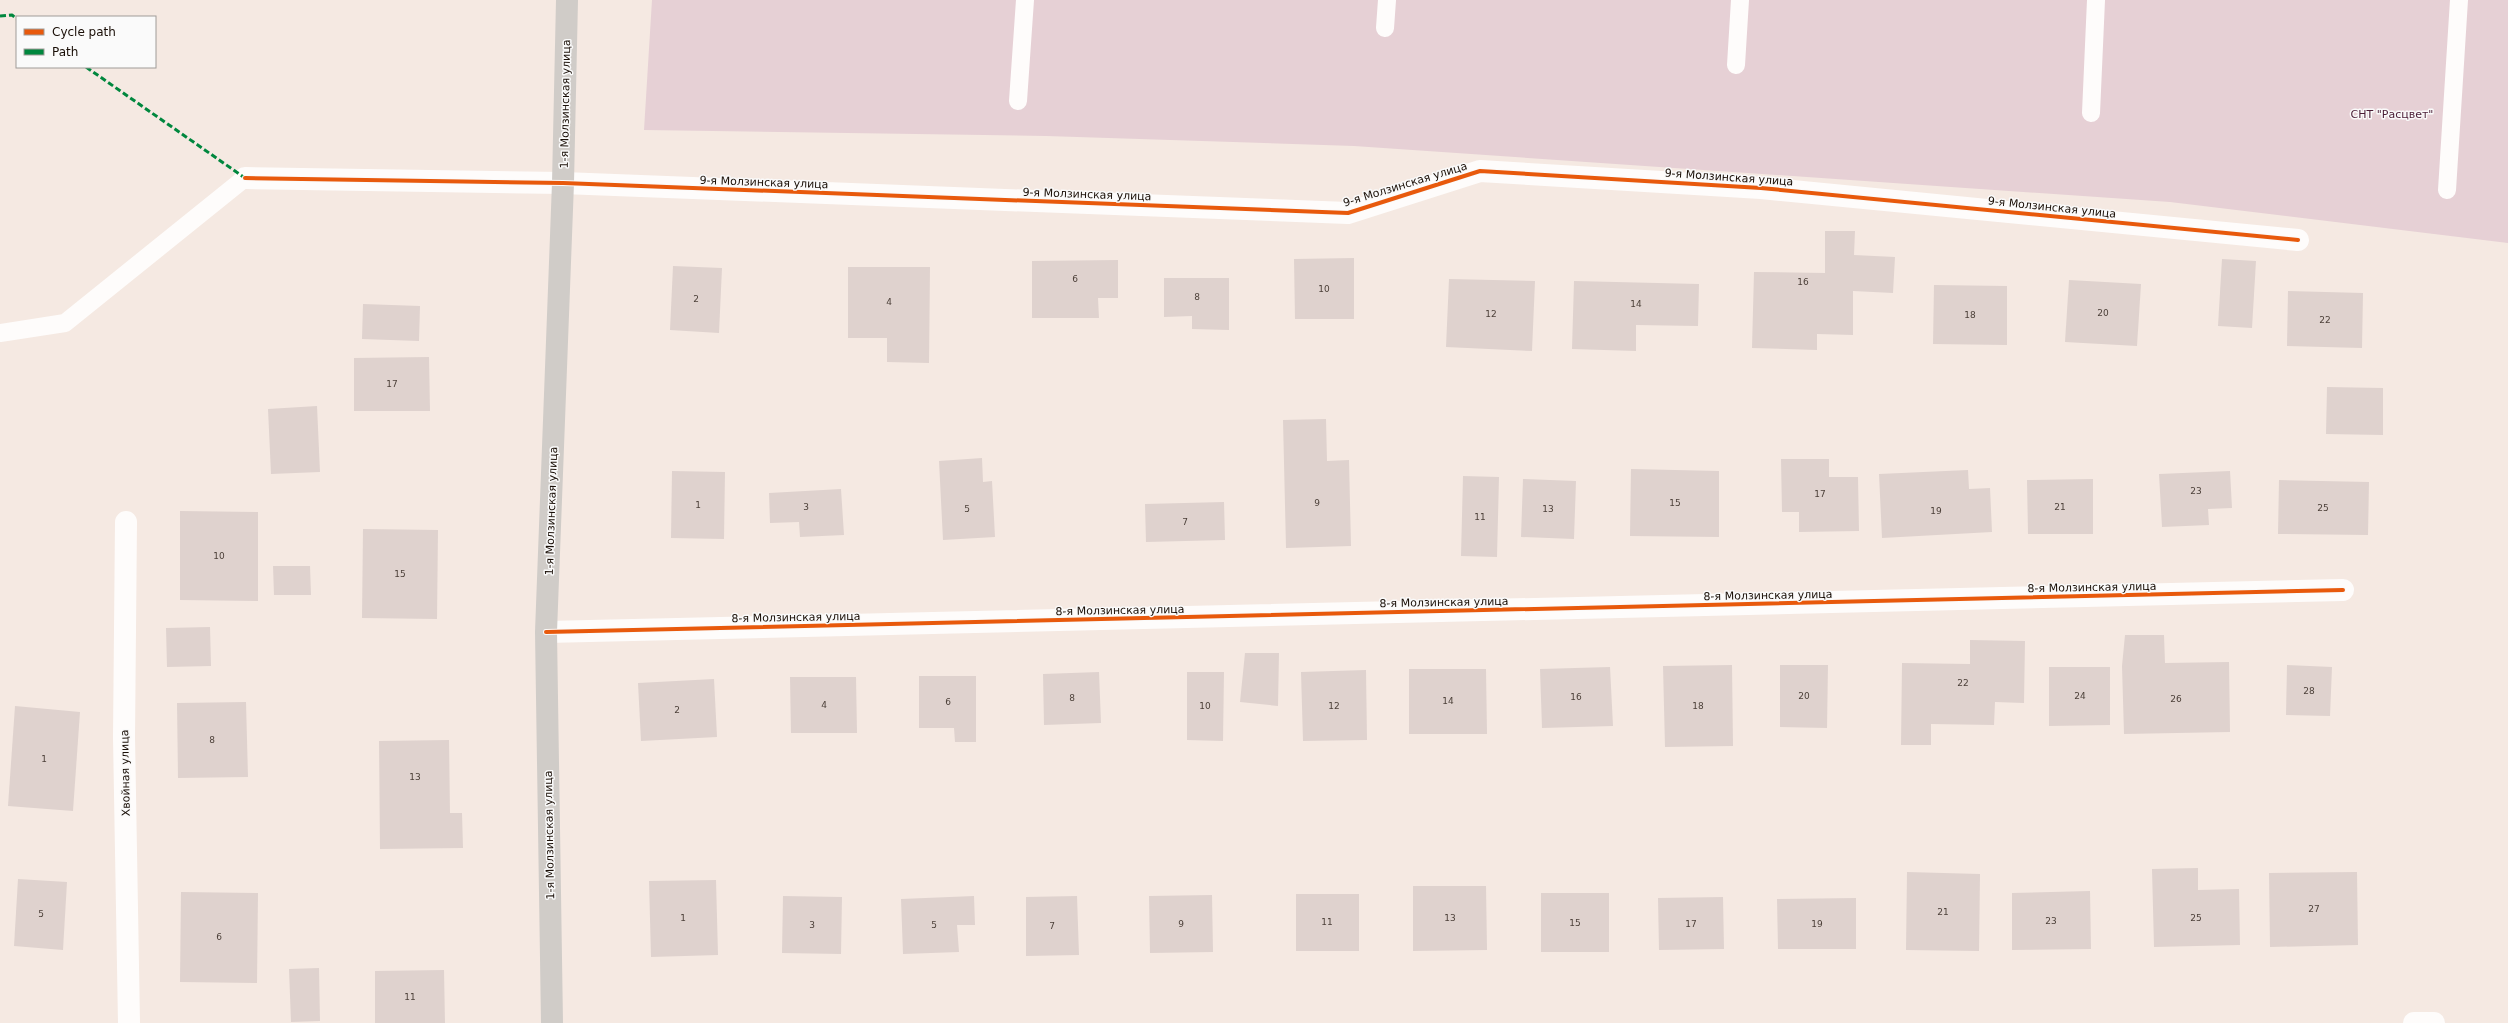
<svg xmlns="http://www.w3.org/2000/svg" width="2508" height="1023" viewBox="0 0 2508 1023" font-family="'DejaVu Sans',sans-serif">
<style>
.green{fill:#e6d0d5}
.building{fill:#dfd2ce}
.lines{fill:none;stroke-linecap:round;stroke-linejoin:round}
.lane{stroke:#fefcfb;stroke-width:18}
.street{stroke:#fefcfb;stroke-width:22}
.secondary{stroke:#d0ccc8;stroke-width:22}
.quiet{stroke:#00873e;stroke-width:3;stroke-dasharray:6 3;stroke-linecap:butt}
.cycleway-casing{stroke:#fafafa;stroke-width:6}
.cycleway{stroke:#e8590c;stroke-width:4}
.labels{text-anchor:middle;stroke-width:3;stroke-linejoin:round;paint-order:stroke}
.number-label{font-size:9px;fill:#4c4039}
.street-label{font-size:11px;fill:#190e06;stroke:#fafafa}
.park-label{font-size:11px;fill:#491b34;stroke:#fafafa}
</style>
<rect width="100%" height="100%" fill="#f5e9e2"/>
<path class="green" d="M652 0H2508V243L2170 202 1354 146 1046 136 644 130Z"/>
<g class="building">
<path d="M1825 231H1855L1854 255 1895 257 1893 293 1853 291V335L1817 334V350L1752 348 1754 272 1825 273Z"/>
<path d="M1354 258V319H1295L1294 259Z"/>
<path d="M2222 259 2256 261 2252 328 2218 326Z"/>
<path d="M1118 260V298H1098L1099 318H1032V261Z"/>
<path d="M673 266 722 268 719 333 670 330Z"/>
<path d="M848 267H930L929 363 887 362V338H848Z"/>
<path d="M1164 278H1229V330L1192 329V316L1164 317Z"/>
<path d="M1449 279 1535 281 1532 351 1446 347Z"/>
<path d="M2069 280 2141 284 2137 346 2065 342Z"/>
<path d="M1574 281 1699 284 1698 326 1636 325V351L1572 349Z"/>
<path d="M1934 285 2007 286V345L1933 344Z"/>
<path d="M2288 291 2363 293 2362 348 2287 346Z"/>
<path d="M363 304 420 306 419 341 362 339Z"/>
<path d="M429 357 430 411H354V358Z"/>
<path d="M2327 387 2383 388V435L2326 434Z"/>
<path d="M317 406 320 472 271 474 268 409Z"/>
<path d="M1326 419 1327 461 1349 460 1351 546 1286 548 1283 420Z"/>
<path d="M982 458 983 482 992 481 995 537 943 540 939 461Z"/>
<path d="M1781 459H1829V477H1858L1859 531 1799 532V512H1782Z"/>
<path d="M1631 469 1719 471V537L1630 536Z"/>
<path d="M1968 470 1969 489 1990 488 1992 532 1882 538 1879 474Z"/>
<path d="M672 471 725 472 724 539 671 538Z"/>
<path d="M2230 471 2232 508 2208 509 2209 525 2162 527 2159 474Z"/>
<path d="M1463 476 1499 477 1497 557 1461 556Z"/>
<path d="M1523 479 1576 481 1574 539 1521 537Z"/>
<path d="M2093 479V534H2028L2027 480Z"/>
<path d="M2279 480 2369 482 2368 535 2278 534Z"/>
<path d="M841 489 844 535 800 537 799 522 770 523 769 493Z"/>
<path d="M1224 502 1225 540 1146 542 1145 504Z"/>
<path d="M180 511 258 512V601L180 600Z"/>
<path d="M363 529 438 530 437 619 362 618Z"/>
<path d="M273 566H310L311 595H274Z"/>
<path d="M210 627 211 666 167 667 166 628Z"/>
<path d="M2125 635H2164L2165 663 2229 662 2230 732 2124 734 2122 666Z"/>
<path d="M1970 640 2025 641 2024 703 1995 702 1994 725 1931 724V745H1901L1902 663 1970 664Z"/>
<path d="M1245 653H1279L1278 706 1240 702Z"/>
<path d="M1732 665 1733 746 1665 747 1663 666Z"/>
<path d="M1780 665H1828L1827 728 1780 727Z"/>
<path d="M2287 665 2332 667 2330 716 2286 715Z"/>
<path d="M1610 667 1613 726 1542 728 1540 669Z"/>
<path d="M2049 667H2110V725L2049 726Z"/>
<path d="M1409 669H1486L1487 734H1409Z"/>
<path d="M1366 670 1367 740 1303 741 1301 672Z"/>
<path d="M1099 672 1101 723 1044 725 1043 674Z"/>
<path d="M1187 672H1224L1223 741 1187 740Z"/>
<path d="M919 676H976V742H955L954 728H919Z"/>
<path d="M790 677H856L857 733H791Z"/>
<path d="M714 679 717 737 641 741 638 683Z"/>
<path d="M246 702 248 777 178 778 177 703Z"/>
<path d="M15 706 80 712 73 811 8 806Z"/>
<path d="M449 740 450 813H462L463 848 380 849 379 741Z"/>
<path d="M2198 868V890L2239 889 2240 945 2154 947 2152 869Z"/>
<path d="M1907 872 1980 874 1979 951 1906 950Z"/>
<path d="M2357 872 2358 945 2270 947 2269 873Z"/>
<path d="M18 879 67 882 63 950 14 946Z"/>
<path d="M716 880 718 955 651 957 649 881Z"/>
<path d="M1413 886H1486L1487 950 1413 951Z"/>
<path d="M2090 891 2091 949 2012 950V893Z"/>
<path d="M181 892 258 893 257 983 180 982Z"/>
<rect x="1541" y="893" width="68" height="59"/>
<rect x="1296" y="894" width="63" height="57"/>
<path d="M1212 895 1213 952 1150 953 1149 896Z"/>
<path d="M783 896 842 897 841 954 782 953Z"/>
<path d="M974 896 975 925H957L959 952 903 954 901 899Z"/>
<path d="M1077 896 1079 955 1026 956V897Z"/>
<path d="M1723 897 1724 949 1659 950 1658 898Z"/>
<path d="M1856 898V949H1778L1777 899Z"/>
<path d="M319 968 320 1021 291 1022 289 969Z"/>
<path d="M444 970 445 1023H375V971Z"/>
</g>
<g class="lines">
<g class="lane">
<path d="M1385 28 1387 0"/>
<path d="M1736 65 1740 0"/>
<path d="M1018 101 1025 0"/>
<path d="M2091 113 2096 0"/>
<path d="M2447 190 2459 0"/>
<path d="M0 333 65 323 245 178"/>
</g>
<g class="street">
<path d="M245 178 563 183 1348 213 1480 171 1761 188 2298 240"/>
<path d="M126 522 124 737 129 1023"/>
<path d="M546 632 2343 590"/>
<path d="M2414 1023H2434"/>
</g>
<path class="secondary" d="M552 1023 546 632 563 183 567 0"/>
<g class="quiet">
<path d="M0 16 12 15 17 19"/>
<path d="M86 67 245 178"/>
</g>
<defs>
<g id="cycleway">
<path d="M245 178 563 183 1348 213 1480 171 1761 188 2298 240"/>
<path d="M546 632 2343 590"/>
</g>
</defs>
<use href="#cycleway" class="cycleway-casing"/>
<use href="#cycleway" class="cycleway"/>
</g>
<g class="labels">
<g class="number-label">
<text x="1075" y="282">6</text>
<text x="1803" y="285">16</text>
<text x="1324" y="292">10</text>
<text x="1197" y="300">8</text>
<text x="696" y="302">2</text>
<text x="889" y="305">4</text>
<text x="1636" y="307">14</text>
<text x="2103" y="316">20</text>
<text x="1491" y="317">12</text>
<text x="1970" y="318">18</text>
<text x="2325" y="323">22</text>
<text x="392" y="387">17</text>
<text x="2196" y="494">23</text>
<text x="1820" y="497">17</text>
<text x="1317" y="506">9</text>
<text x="1675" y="506">15</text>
<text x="698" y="508">1</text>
<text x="806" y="510">3</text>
<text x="2060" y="510">21</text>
<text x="2323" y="511">25</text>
<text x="967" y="512">5</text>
<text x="1548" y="512">13</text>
<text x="1936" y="514">19</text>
<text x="1480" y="520">11</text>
<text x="1185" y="525">7</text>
<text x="219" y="559">10</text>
<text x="400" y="577">15</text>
<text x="1963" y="686">22</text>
<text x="2309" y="694">28</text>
<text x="1804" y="699">20</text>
<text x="2080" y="699">24</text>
<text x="1576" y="700">16</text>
<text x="1072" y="701">8</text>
<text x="2176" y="702">26</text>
<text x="1448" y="704">14</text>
<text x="948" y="705">6</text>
<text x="824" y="708">4</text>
<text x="1205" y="709">10</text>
<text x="1334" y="709">12</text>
<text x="1698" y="709">18</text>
<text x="677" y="713">2</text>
<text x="212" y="743">8</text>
<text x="44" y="762">1</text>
<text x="415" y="780">13</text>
<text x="2314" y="912">27</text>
<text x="1943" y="915">21</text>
<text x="41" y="917">5</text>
<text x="683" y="921">1</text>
<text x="1450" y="921">13</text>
<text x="2196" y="921">25</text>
<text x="2051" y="924">23</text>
<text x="1327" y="925">11</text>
<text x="1575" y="926">15</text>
<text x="1181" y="927">9</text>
<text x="1691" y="927">17</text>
<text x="1817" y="927">19</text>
<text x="812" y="928">3</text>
<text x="934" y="928">5</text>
<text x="1052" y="929">7</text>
<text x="219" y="940">6</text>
<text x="410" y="1000">11</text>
</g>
<g class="street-label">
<text transform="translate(565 104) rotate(-89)" y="4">1-я Молзинская улица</text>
<text transform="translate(1729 177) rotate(4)" y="4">9-я Молзинская улица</text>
<text transform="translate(764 182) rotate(2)" y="4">9-я Молзинская улица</text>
<text transform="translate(1405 184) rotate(-17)" y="4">9-я Молзинская улица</text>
<text transform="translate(1087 194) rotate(2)" y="4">9-я Молзинская улица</text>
<text transform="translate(2052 207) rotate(6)" y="4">9-я Молзинская улица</text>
<text transform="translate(551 511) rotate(-88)" y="4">1-я Молзинская улица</text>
<text transform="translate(2092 587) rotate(-1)" y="4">8-я Молзинская улица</text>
<text transform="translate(1768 595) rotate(-1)" y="4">8-я Молзинская улица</text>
<text transform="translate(1444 602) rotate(-1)" y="4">8-я Молзинская улица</text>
<text transform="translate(1120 610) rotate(-1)" y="4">8-я Молзинская улица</text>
<text transform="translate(796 617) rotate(-1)" y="4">8-я Молзинская улица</text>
<text transform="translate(125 773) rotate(-91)" y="4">Хвойная улица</text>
<text transform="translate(549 835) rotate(-91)" y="4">1-я Молзинская улица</text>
</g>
<g class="park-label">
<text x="2392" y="118">СНТ "Расцвет"</text>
</g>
</g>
<rect x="16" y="16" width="140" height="52" fill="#fafafa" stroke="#a09c98"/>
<rect x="24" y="29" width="20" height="6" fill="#e8590c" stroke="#a09c98"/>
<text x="52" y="36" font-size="12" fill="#190e06">Cycle path</text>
<rect x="24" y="49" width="20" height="6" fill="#00873e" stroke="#a09c98"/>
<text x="52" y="56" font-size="12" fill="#190e06">Path</text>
</svg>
